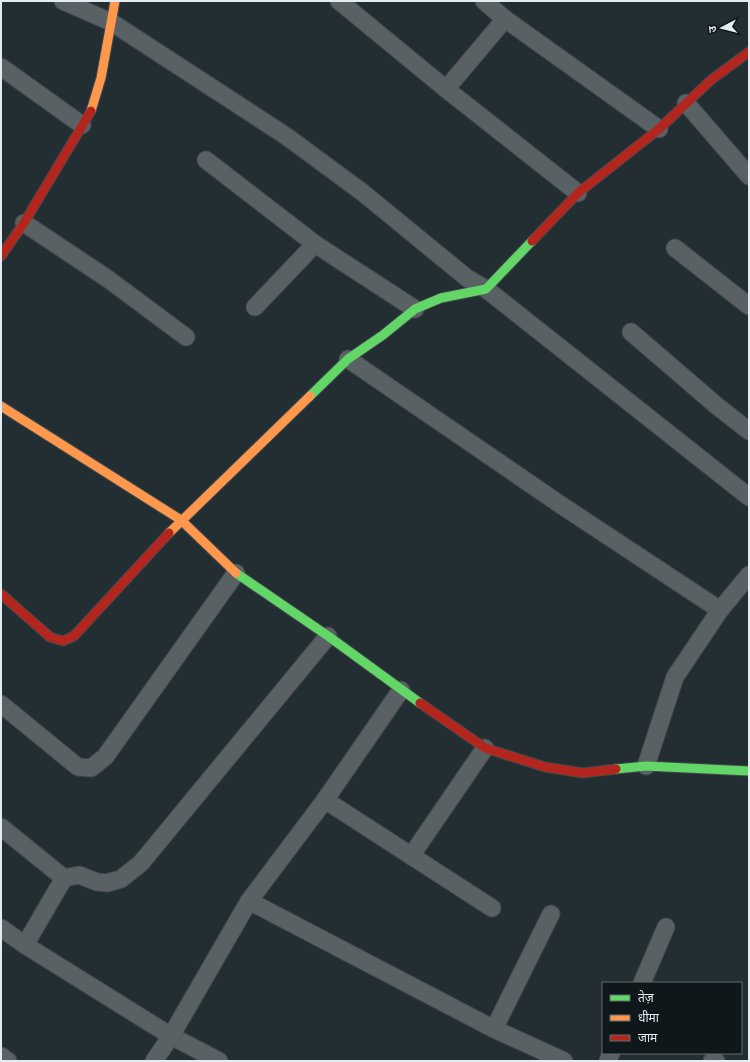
<svg xmlns="http://www.w3.org/2000/svg" width="750" height="1062" viewBox="0 0 750 1062" font-family="Quicksand,'Noto Sans Devanagari',sans-serif">
<style>
.lines{fill:none;stroke-linecap:round;stroke-linejoin:round}
.street-casing{stroke:#40494d;stroke-width:19}
.fast-casing{stroke:#40494d;stroke-width:11}
.slow-casing{stroke:#40494d;stroke-width:11}
.jam-casing{stroke:#40494d;stroke-width:11}
.street{stroke:#5a6165;stroke-width:17}
.fast{stroke:#63d668;stroke-width:9}
.slow{stroke:#ff974d;stroke-width:9}
.jam{stroke:#b3261e;stroke-width:9}
</style>
<rect width="100%" height="100%" fill="#232e33"/>
<g class="lines">
<defs>
<g id="street">
<path d="M63 1 111 22 286 136 362 192 467 278 486 289 749 497"/>
<path d="M339 1 446 89 578 193"/>
<path d="M484 1 505 19 659 129"/>
<path d="M1 67 82 125"/>
<path d="M446 89 505 19"/>
<path d="M686 103 749 176"/>
<path d="M206 160 315 244 415 309"/>
<path d="M24 223 108 279 186 337"/>
<path d="M675 248 749 306"/>
<path d="M255 307 315 244"/>
<path d="M631 332 717 406 749 431"/>
<path d="M348 359 561 505 720 610"/>
<path d="M1 704 78 767 91 768 105 757 236 573"/>
<path d="M646 766 675 677 720 610 749 575"/>
<path d="M325 800 492 908"/>
<path d="M1 827 64 878"/>
<path d="M411 856 485 748"/>
<path d="M249 901 494 1029 564 1061"/>
<path d="M1 928 25 945 171 1036 219 1061"/>
<path d="M25 945 64 878 79 875 97 882 107 883 121 879 141 863 328 636"/>
<path d="M642 983 666 927"/>
<path d="M494 1029 551 914"/>
<path d="M1 1056 8 1061"/>
<path d="M154 1061 171 1036 249 901 325 800 401 690"/>
<path d="M608 1061 611 1053"/>
<path d="M712 1061H716"/>
</g>
<g id="fast">
<path d="M310 396 348 359 383 335 415 309 441 298 486 289 532 241"/>
<path d="M236 573 328 636 420 703"/>
<path d="M616 769 646 766 749 771"/>
</g>
<g id="slow">
<path d="M91 111 101 78 115 1"/>
<path d="M1 406 181 520 236 573"/>
<path d="M169 533 310 396"/>
</g>
<g id="jam">
<path d="M532 241 578 193 659 129 711 80 749 52"/>
<path d="M1 256 24 223 91 111"/>
<path d="M1 594 50 637 63 641 74 636 169 533"/>
<path d="M420 703 485 748 545 767 583 773 616 769"/>
</g>
</defs>
<use href="#street" class="street-casing"/>
<use href="#fast" class="fast-casing"/>
<use href="#slow" class="slow-casing"/>
<use href="#jam" class="jam-casing"/>
<use href="#street" class="street"/>
<use href="#fast" class="fast"/>
<use href="#slow" class="slow"/>
<use href="#jam" class="jam"/>
</g>
<rect width="750" height="1062" fill="none" stroke="#e2edf3" stroke-width="4"/>
<rect x="602" y="982" width="140" height="72" fill="#0f171b" stroke="#636d71"/>
<rect x="610" y="995" width="20" height="6" fill="#63d668" stroke="#636d71"/>
<text x="638" y="1002" font-size="12" fill="#e2edf3">तेज़</text>
<rect x="610" y="1015" width="20" height="6" fill="#ff974d" stroke="#636d71"/>
<text x="638" y="1022" font-size="12" fill="#e2edf3">धीमा</text>
<rect x="610" y="1035" width="20" height="6" fill="#b3261e" stroke="#636d71"/>
<text x="638" y="1042" font-size="12" fill="#e2edf3">जाम</text>
<g transform="translate(722 28) rotate(263)" stroke="#0f171b" stroke-width="3" paint-order="stroke">
<path d="M0-3L7 15L0 10L-7 15Z" fill="#e2edf3"/>
<text y="-6" font-size="11" font-weight="bold" text-anchor="middle" fill="#e2edf3">उ</text>
</g>
</svg>
